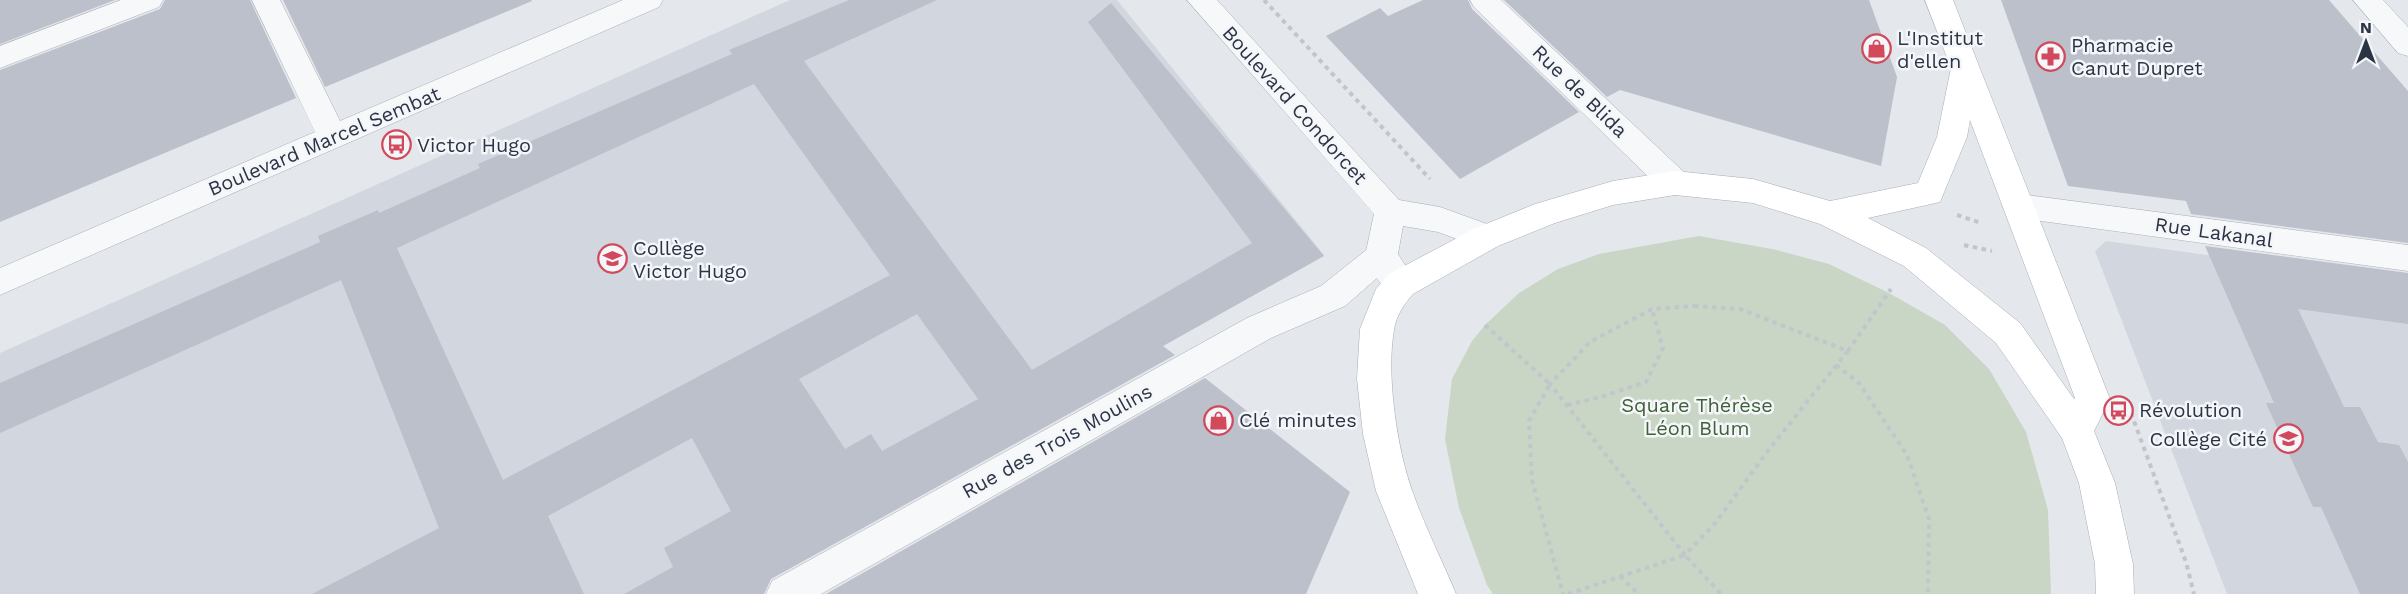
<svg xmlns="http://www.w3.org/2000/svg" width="2408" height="594" viewBox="0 0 2408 594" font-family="'Work Sans',sans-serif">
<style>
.built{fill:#d2d6de}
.green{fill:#c9d6c5}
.building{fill:#bbc0ca;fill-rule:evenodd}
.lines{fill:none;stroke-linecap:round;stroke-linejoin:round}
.minor-casing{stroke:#a9aeb7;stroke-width:1}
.tertiary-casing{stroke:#a9aeb7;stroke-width:1}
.secondary-casing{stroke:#a9aeb7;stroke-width:1}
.path{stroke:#c2c5cb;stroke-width:4;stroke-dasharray:4.5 4.5;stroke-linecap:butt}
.minor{fill:#f7f8fa;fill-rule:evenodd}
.tertiary{fill:#f7f8fa;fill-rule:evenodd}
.secondary{fill:#fff;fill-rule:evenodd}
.labels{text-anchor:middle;stroke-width:5;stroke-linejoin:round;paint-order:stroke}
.poi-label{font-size:20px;fill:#2b3445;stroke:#f4f6f9;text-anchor:start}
.street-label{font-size:20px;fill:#2b3445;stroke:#f4f6f9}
.park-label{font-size:20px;fill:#3f6138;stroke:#f4f6f9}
</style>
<rect width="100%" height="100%" fill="#e4e7ec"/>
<g class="built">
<path d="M790 0H1117L1324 255 725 594H0V353Z"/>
<path d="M2106 241 2408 283V594H2227L2095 251Z"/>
</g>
<path class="green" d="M1699 236 1772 249 1829 264 1889 293 1945 325 1989 369 2026 432 2048 510 2051 594H1493L1487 585 1459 508 1445 439 1452 379 1472 341 1485 325 1519 293 1558 269 1599 254Z"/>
<g class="building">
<path d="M0 0H115L0 44Z"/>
<path d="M165 0H250L296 98 0 222V70L160 9Z"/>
<path d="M283 0H531L532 1 325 87Z"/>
<path d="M849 0H937L804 61 1032 370 1252 243 1088 22 1111 3 1324 256 1163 346 1175 355 771 579 764 594H624L673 567 664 548 731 511 692 438 548 516 584 594H312L439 528 341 280 0 433V383L320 242 318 236 378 210 379 213 480 168 478 164 732 54 729 50ZM754 84 890 275 503 480 397 248ZM917 314 978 399 882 451 871 434 845 449 799 379Z"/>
<path d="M1423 0H1468L1472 9 1579 112 1460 179 1326 36 1380 8 1388 16Z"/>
<path d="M1504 0H1869L1897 77 1881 166 1620 90 1607 97Z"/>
<path d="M2001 0H2329L2408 91V243L2191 214 2186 201 2068 186Z"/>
<path d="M2205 246 2408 273V324L2298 309 2344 407H2360L2378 442 2399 445 2408 462V594H2360L2321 507H2313L2266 403H2274Z"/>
<path d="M1205 378 1350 492 1306 594H826Z"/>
</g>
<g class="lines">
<defs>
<g id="minor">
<path d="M121 0H163L159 7 0 68V46Z"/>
<path d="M252 0H280L340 121 623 0H663L659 7 0 295V268L315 132Z"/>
<path d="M1470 0H1501L1686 174 1691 183 1686 192 1675 195 1664 192 1474 7Z"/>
<path d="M2353 0H2383L2408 27V56L2398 53Z"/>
<path d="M2019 194 2408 245V271L2019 218 2008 215 2003 206 2008 197Z"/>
<path d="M1381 243 1392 247 1397 256 1392 265 1345 306 1271 338 821 594H766L772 581 1247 318 1321 286 1370 247Z"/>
</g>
<path id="tertiary" d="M1187 0H1217L1399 200 1440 207 1498 228 1503 237 1498 246 1487 250 1438 232 1403 226 1398 254 1417 284 1413 294C1387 302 1375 277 1365 256L1374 214Z"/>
<path id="secondary" d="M1925 0H1953L2110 399 2094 431 2115 483 2133 564 2134 594H2096L2095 564 2079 483 2062 438 1996 343 1904 266 1820 224 1753 203 1675 195 1613 205 1555 223 1498 246 1413 294C1404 304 1396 316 1394 330 1386 374 1397 450 1413 493 1425 527 1442 560 1456 594H1418L1376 491 1363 434 1357 379 1360 329 1376 289 1389 274 1476 228 1535 204 1613 181 1675 171 1753 179 1830 201 1918 183 1937 137 1951 68ZM1970 120 2075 398 2074 399 2020 323 1926 248 1868 218 1940 202 1967 137Z"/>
</defs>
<use href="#minor" class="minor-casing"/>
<use href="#tertiary" class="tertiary-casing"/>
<use href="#secondary" class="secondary-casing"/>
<g class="path">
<path d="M1264 0 1430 179"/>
<path d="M1957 215 1981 223"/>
<path d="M1964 245 1992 251"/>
<path d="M1694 306 1740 309 1848 351 1770 448 1716 522 1685 555 1550 384 1590 342 1652 309Z"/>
<path d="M1485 325 1550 384 1529 421 1532 480 1563 594"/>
<path d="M1848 351 1891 289"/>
<path d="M1836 365 1859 383 1907 455 1929 519 1928 594"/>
<path d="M1567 405 1601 397 1646 382 1663 348 1652 309"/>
<path d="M2131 413 2186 562 2194 594"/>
<path d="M1620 576 1638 594"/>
<path d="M1568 594 1685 555 1721 594"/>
</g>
<use href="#minor" class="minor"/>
<use href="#tertiary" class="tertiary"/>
<use href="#secondary" class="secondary"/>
</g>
<defs>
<symbol id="shop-ring" viewBox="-11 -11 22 22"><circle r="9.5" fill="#f4f6f9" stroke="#d1495b" stroke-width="1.5"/><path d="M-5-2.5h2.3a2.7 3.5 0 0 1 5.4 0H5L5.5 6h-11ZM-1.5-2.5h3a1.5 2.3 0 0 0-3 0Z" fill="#d1495b"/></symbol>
<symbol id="pharmacy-ring" viewBox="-11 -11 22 22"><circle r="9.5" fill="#f4f6f9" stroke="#d1495b" stroke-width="1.5"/><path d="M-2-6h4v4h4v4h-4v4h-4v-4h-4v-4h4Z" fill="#d1495b"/></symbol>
<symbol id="bus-ring" viewBox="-11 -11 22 22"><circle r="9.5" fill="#f4f6f9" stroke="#d1495b" stroke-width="1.5"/><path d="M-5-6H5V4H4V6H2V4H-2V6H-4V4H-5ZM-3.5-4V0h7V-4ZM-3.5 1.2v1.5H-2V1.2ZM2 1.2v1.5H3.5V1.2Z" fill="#d1495b"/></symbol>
<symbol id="school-ring" viewBox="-11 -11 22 22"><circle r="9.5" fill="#f4f6f9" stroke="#d1495b" stroke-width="1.5"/><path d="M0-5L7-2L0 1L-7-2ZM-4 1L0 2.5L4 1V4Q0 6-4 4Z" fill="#d1495b"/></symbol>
</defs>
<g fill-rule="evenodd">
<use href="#shop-ring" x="1860" y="32" width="33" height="33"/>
<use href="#pharmacy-ring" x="2034" y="40" width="33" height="33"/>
<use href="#bus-ring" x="380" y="128" width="33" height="33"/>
<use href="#school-ring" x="596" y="242" width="33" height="33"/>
<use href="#bus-ring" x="2102" y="394" width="33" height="33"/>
<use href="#shop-ring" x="1202" y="404" width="33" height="33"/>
<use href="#school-ring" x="2272" y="422" width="33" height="33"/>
</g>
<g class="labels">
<g class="poi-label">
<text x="1897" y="45">L'Institut<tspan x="1897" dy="23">d'ellen</tspan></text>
<text x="2071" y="52">Pharmacie<tspan x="2071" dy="23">Canut Dupret</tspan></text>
<text x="417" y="152">Victor Hugo</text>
<text x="633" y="255">Collège<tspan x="633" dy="23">Victor Hugo</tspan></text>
<text x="2139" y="417">Révolution</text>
<text x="1239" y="427">Clé minutes</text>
<text x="2267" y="446" text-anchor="end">Collège Cité</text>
</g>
<g class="street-label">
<text transform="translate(1580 91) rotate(44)" y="7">Rue de Blida</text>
<text transform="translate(1295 105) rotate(48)" y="7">Boulevard Condorcet</text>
<text transform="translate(324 141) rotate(-23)" y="7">Boulevard Marcel Sembat</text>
<text transform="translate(2214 232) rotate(8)" y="7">Rue Lakanal</text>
<text transform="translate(1057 441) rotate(-29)" y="7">Rue des Trois Moulins</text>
</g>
<g class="park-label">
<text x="1697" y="412">Square Thérèse<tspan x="1697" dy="23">Léon Blum</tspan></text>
</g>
</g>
<g transform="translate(2366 42)" stroke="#f4f6f9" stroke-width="4.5" paint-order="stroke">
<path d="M0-4.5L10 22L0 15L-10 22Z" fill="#2b3445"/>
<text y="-9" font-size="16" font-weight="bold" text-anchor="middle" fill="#2b3445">N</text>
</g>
</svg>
